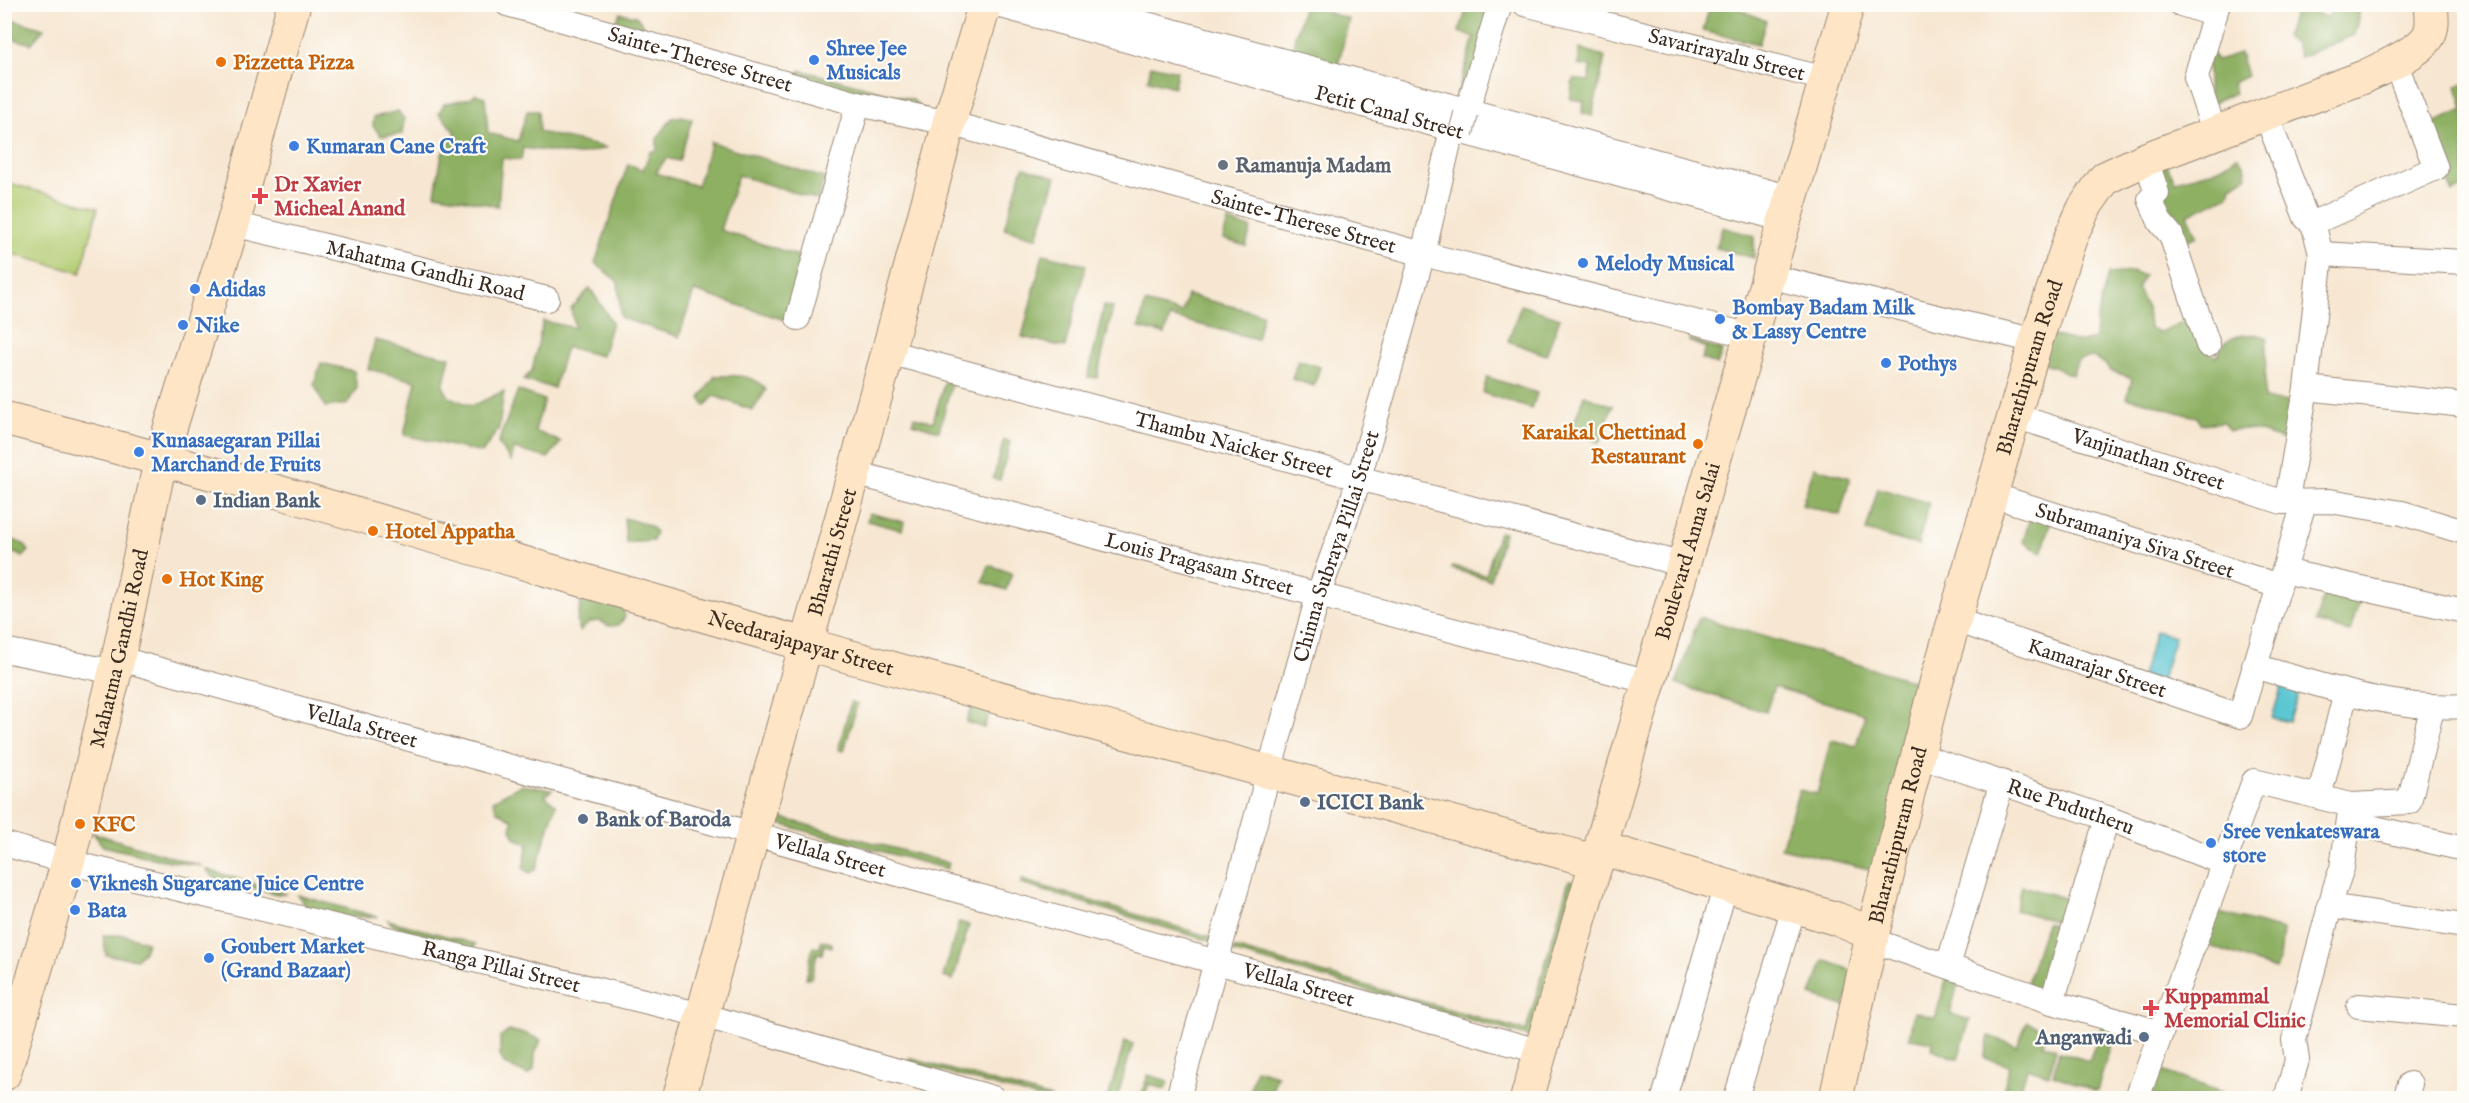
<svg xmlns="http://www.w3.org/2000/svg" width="2469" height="1103" viewBox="0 0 2469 1103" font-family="'IM FELL English',serif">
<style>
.green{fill:#b3cc72;stroke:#777b48;stroke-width:1.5}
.forest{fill:#8eb064;stroke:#646d41;stroke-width:1.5}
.water{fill:#5ac6d1;stroke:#4a7878;stroke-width:1.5}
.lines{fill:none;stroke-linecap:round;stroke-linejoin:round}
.street-casing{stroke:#998878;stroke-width:26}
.secondary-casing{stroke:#998878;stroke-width:35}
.street{stroke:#fff;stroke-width:24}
.secondary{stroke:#fde5c5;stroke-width:33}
.street-bridge-casing{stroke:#998878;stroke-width:26;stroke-linecap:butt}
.street-bridge{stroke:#fff;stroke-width:24}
.shop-dot{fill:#3f7fe0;stroke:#fdfcf7;stroke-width:2}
.food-dot{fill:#e8710a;stroke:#fdfcf7;stroke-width:2}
.worship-dot{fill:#6b7280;stroke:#fdfcf7;stroke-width:2}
.health-dot{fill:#e0444e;stroke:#fdfcf7;stroke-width:2}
.service-dot{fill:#5c6f8a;stroke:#fdfcf7;stroke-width:2}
.labels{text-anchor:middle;stroke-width:4.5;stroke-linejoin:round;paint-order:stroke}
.shop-label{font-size:21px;font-weight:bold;fill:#366cbe;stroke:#fdfcf7;text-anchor:start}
.street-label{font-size:21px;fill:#3b2a1e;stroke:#fdfcf7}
.food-label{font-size:21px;font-weight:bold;fill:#c56008;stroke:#fdfcf7;text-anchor:start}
.worship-label{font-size:21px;font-weight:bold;fill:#5b616d;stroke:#fdfcf7;text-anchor:start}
.health-label{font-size:21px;font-weight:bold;fill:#be3a42;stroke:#fdfcf7;text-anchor:start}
.service-label{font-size:21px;font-weight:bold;fill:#4e5e75;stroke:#fdfcf7;text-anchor:start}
</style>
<rect width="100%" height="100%" fill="#fdfcf7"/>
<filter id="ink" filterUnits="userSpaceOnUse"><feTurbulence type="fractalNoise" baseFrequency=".0167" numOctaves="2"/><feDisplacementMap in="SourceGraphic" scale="12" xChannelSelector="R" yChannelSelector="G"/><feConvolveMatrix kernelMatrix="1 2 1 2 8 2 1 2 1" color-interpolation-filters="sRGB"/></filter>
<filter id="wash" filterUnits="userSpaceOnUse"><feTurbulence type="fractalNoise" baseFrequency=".008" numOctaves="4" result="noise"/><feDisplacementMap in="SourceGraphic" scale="24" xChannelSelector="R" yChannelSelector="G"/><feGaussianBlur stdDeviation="1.35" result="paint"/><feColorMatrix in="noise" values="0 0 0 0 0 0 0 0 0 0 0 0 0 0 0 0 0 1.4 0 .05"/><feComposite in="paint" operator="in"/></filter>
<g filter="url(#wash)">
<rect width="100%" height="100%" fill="#f7e7d2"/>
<path class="green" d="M5 182 98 208 81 273 5 252Z"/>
<g class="forest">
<path d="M6 4 11 19 44 29 31 44 6 37 8 43 5 53Z"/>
<path d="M1304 5 1349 19 1337 70 1289 59Z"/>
<path d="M1468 5H1497L1470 100 1457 96 1474 37 1459 32Z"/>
<path d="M1710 5H1742L1741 10 1766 21 1759 44 1703 31Z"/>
<path d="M2298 5 2328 18 2334 5H2357L2360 10 2354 35 2300 57 2295 43 2285 37Z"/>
<path d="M620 13 636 16 645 27 644 36 611 30Z"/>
<path d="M2208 47 2217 60 2240 53 2247 76 2232 83 2235 93 2208 104Z"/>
<path d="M1580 48 1605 57 1592 116 1582 113 1584 101 1570 99 1573 79 1589 81 1591 67 1578 65Z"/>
<path d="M1151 65 1177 71 1174 87 1148 80Z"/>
<path d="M800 70 913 100 925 113 797 80Z"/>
<path d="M2464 84V187L2453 193 2441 167 2429 125 2463 110 2457 86Z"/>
<path d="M475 94 485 97 488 133 518 141 527 111H538L539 132 607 148 577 155 523 148 521 160 502 158 498 206 435 194 442 154 456 133 439 113 444 104 470 98Z"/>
<path d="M398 111 404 119 402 134 381 136 373 126 374 117Z"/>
<path d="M682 116 692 119 679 161 666 158 656 173 697 186 711 142 824 178 818 200 738 175 720 230 805 258 785 320 694 291 679 337 621 318 618 282 595 263 628 164 643 170 650 152 657 150V139L672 118Z"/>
<path d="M2237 156 2245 165 2247 176 2231 186 2229 195 2187 215 2198 236 2179 243 2159 213 2163 157 2175 181C2198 175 2219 172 2237 156Z"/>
<path d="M1023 167 1056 177 1037 238 1004 228Z"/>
<path d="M1228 221 1251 228 1246 246 1223 239Z"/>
<path d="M1722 227 1754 236V258L1716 248Z"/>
<path d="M1043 254 1086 265 1065 347 1022 337Z"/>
<path d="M2134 272 2144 276 2137 288 2147 308 2149 328 2160 332 2189 319 2206 350 2216 357C2220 353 2221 348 2224 344 2232 334 2257 332 2267 338L2264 399 2290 402 2294 406 2290 441 2249 429 2229 430 2223 422 2200 424 2197 417C2173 413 2149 400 2127 398L2132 378 2109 370 2105 364 2093 357 2078 360 2072 375 2042 362 2050 335 2081 342 2095 339 2096 322 2108 274Z"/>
<path d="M590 288 612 322 602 356 566 347 554 388 523 380 532 371 543 321 575 328 571 309Z"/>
<path d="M1187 295 1263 314 1257 339 1170 317 1165 334 1139 328 1145 303 1182 313Z"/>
<path d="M1521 305 1560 318 1546 355 1508 341Z"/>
<path d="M1104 306 1113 308 1097 378 1088 377Z"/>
<path d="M1690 339 1722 351 1717 365 1702 359 1706 348 1689 341Z"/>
<path d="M375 340 450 357 443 386 449 397 472 406 504 391 499 428 482 453 404 435 416 381 368 369Z"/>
<path d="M1298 360 1320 367 1314 386 1292 379Z"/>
<path d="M321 363 354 371 357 388 347 404 325 407 314 384Z"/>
<path d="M715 376C733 376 754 373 766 390L753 410 714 396 705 406 700 398Z"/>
<path d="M1487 377 1537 393 1532 409 1483 393Z"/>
<path d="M945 380 952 382 939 431 912 423 914 417 933 422Z"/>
<path d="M518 390 544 400 535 431 561 442 548 458 514 449 511 461 498 443Z"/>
<path d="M1584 395 1613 406 1599 442 1571 431Z"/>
<path d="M1004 440 1010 442 1000 480 993 479Z"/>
<path d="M1814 467 1850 478 1840 515 1802 505Z"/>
<path d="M1878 488 1929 503 1918 545 1866 531Z"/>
<path d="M869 513 904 522 902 530 867 521Z"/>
<path d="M2031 513 2051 521 2042 553 2023 542Z"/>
<path d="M624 518 649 525 656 532 653 541 626 543Z"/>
<path d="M1499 532 1504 533 1490 580 1452 569 1453 566 1486 575Z"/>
<path d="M8 538 24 544 29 551 23 557 12 552 5 571V549Z"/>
<path d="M989 565 1012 573 1006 590 983 582Z"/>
<path d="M2327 585 2361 595 2350 632 2315 622Z"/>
<path d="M576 594 623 608 625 617 619 625 609 626 600 621 590 622 580 631 577 621 582 598Z"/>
<path d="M1699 617 1927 685 1882 872 1781 848 1799 790 1817 794 1831 740 1856 746 1865 714 1774 687 1766 712 1676 684Z"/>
<path d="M851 702 857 704 844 751 838 750Z"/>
<path d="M973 704 990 710 984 728 966 722Z"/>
<path d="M521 785 552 790 545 795 556 805 536 869 530 873 523 868 528 844 515 838 511 829 513 820 497 811 493 800Z"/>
<path d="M774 816 949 863 947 869 772 822Z"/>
<path d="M93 833 202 866 157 859 103 846Z"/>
<path d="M205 869 287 894H277L216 879Z"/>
<path d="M1022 880 1211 937 1213 942 1021 884Z"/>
<path d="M1569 880 1574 881 1530 1037 1233 952 1234 948 1526 1031Z"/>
<path d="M2022 886 2072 900 2065 924 2015 910Z"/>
<path d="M298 895 378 917H344L307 908Z"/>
<path d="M2212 911 2283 930 2280 958 2275 969 2201 943Z"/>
<path d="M388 920 475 944 474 949 394 926Z"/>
<path d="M959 922 969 925 953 980 943 977Z"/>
<path d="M2046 923 2071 931 2051 999 2025 989Z"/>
<path d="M103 935H126L147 942 144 951 136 959 106 955Z"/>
<path d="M821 940 832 943V947L824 945 822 954 817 953 811 978H806L813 947 820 948Z"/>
<path d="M1824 960 1856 972 1844 1006 1811 995Z"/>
<path d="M1947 977 1958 984 1950 1014 1970 1020 1958 1059 1932 1049 1933 1042 1909 1038 1914 1012 1935 1018Z"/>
<path d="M2027 1022 2047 1031 2043 1044 2056 1049 2049 1075 2027 1068 2020 1092 2004 1087 2010 1066 1984 1058 1989 1036 2017 1046Z"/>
<path d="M2103 1022 2116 1028 2097 1091 2053 1075 2059 1052 2089 1061Z"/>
<path d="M509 1031 524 1033 541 1040 535 1054 534 1070 528 1075 504 1064 500 1055V1037Z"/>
<path d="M1125 1041 1133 1044 1117 1098H1108Z"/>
<path d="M909 1058 1052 1098H1038L908 1062Z"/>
<path d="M2153 1068 2233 1096 2232 1098H2142Z"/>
<path d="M1256 1069 1277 1075 1270 1098 1249 1093Z"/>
<path d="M1148 1075 1168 1081 1165 1089 1149 1084 1144 1098H1140Z"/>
</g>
<g class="water">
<path d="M2156 631 2175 637 2161 682 2141 675Z"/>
<path d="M2284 678 2302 685 2289 722 2272 718Z"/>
</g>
</g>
<g filter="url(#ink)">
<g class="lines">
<defs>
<g id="street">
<path id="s1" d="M507 4 858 104 949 123 1423 254 1751 336"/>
<path id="s2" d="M994 4 1785 220"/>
<path d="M1072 4 1792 198"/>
<path id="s3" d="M1525 4 1826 79"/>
<path d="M2181 4 2215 15"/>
<path d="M1466 114 1500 4"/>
<path d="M2215 134 2196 77 2218 4"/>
<path d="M2146 159 2157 193 2150 199 2160 222 2171 235 2208 345"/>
<path d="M2313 223 2436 168 2395 62"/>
<path id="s4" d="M233 224 547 299"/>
<path d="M2321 254 2464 262"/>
<path d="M1768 276 2036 341"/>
<path d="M798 318 858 104"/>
<path id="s5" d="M888 352 1684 565"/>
<path d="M2306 388 2464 405"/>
<path id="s6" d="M2015 416 2282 502 2330 501 2402 513 2464 532"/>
<path id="s7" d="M854 473 1650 682"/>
<path id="s8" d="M1992 495 2279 586"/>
<path d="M2284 571 2464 611"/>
<path id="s9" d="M1955 620 2240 716 2302 510 2290 495 2289 488 2306 388 2321 254 2313 223 2306 218 2266 115"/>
<path d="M4 650 115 672"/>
<path id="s10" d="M117 658 1542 1052"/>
<path d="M2254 666C2322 685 2393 711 2464 706"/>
<path id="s11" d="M1917 755 2107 818 2224 863"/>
<path d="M2319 797 2346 692"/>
<path d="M2349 822 2464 849"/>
<path id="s12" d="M4 844 68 862 702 1015 993 1098"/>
<path d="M2329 906 2464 926"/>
<path d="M1871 940 2052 1002 2161 1033"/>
<path d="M1948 966 2002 782"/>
<path d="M2052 1002 2107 818"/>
<path d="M2359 1006 2464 1016"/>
<path id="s13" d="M1178 1098 1319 593 1353 498 1423 254 1452 130 1461 133"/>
<path d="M1664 1098 1725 888"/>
<path d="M1736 1098 1794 907"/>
<path d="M2137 1098 2254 781 2351 805"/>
<path d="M2286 1098 2297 1060 2294 1040 2335 888 2342 868 2351 805 2409 802 2432 709"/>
<path d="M2405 1098 2410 1084"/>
</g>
<g id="secondary">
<path id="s14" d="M4 418C273 486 538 569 804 644 1068 718 1333 787 1597 862"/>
<path d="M1601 848 1837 919 1865 931 1871 940"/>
<path id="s15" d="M4 1074 68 862 115 672 161 458 233 224 294 4"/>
<path id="s16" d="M679 1098 888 352 949 123 985 4"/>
<path id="s17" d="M1527 1098 1848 4"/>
<path id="s18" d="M1836 1098 1871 940 1936 683 2036 341 2070 239 2084 208 2105 178 2146 159 2364 77C2382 68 2418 53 2428 37 2434 27 2432 15 2431 4"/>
</g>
</defs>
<use href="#street" class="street-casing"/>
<use href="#secondary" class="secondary-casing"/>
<use href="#street" class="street"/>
<use href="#secondary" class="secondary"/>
<defs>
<path id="street-bridge" d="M1461 133 1466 114"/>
</defs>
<use href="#street-bridge" class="street-bridge-casing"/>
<use href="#street-bridge" class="street-bridge"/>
</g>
</g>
<g class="shop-dot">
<circle cx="814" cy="60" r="6"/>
<circle cx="294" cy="146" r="6"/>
<circle cx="1583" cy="263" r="6"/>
<circle cx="195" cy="289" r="6"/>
<circle cx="1720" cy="319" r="6"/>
<circle cx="183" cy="325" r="6"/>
<circle cx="1886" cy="363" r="6"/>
<circle cx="139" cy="452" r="6"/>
<circle cx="2211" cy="843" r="6"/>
<circle cx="76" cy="883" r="6"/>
<circle cx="75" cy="910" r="6"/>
<circle cx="209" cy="958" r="6"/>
</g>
<g class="food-dot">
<circle cx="221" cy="62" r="6"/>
<circle cx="1698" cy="444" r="6"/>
<circle cx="373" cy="531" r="6"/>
<circle cx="167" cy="579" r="6"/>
<circle cx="80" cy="824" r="6"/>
</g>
<circle class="worship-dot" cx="1223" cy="165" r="6"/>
<g class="health-dot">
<path d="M257 187h6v6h6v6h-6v6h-6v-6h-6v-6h6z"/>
<path d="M2148 999h6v6h6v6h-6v6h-6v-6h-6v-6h6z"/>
</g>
<g class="service-dot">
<circle cx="201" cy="500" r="6"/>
<circle cx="1305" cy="802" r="6"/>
<circle cx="583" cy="819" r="6"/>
<circle cx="2144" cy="1037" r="6"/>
</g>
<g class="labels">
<g class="shop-label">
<text x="826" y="55">Shree Jee<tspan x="826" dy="24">Musicals</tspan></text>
<text x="306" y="153">Kumaran Cane Craft</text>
<text x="1595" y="270">Melody Musical</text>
<text x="207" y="296">Adidas</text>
<text x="1732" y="314">Bombay Badam Milk<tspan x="1732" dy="24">&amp; Lassy Centre</tspan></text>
<text x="195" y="332">Nike</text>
<text x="1898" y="370">Pothys</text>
<text x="151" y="447">Kunasaegaran Pillai<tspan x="151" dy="24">Marchand de Fruits</tspan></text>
<text x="2223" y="838">Sree venkateswara<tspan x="2223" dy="24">store</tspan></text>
<text x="88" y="890">Viknesh Sugarcane Juice Centre</text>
<text x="87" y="917">Bata</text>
<text x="221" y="953">Goubert Market<tspan x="221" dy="24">(Grand Bazaar)</tspan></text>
</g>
<g class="street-label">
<text dy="7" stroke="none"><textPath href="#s3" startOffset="208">Savarirayalu Street</textPath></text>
<text dy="7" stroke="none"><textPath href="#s1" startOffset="201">Sainte-Therese Street</textPath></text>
<text dy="7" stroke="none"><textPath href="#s2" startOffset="410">Petit Canal Street</textPath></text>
<text dy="7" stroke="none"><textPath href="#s1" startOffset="826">Sainte-Therese Street</textPath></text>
<text dy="7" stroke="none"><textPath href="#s4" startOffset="198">Mahatma Gandhi Road</textPath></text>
<text dy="7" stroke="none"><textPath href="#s18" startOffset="756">Bharathipuram Road</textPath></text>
<text dy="7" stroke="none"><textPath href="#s5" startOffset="358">Thambu Naicker Street</textPath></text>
<text dy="7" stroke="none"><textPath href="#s6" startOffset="140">Vanjinathan Street</textPath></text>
<text dy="7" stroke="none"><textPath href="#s8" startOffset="150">Subramaniya Siva Street</textPath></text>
<text dy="7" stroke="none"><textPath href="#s13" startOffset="574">Chinna Subraya Pillai Street</textPath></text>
<text dy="7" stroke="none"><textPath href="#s16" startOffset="567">Bharathi Street</textPath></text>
<text dy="7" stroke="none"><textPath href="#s17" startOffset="570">Boulevard Anna Salai</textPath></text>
<text dy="7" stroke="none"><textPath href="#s7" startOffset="357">Louis Pragasam Street</textPath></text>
<text dy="7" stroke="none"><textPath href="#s14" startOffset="828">Needarajapayar Street</textPath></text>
<text dy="7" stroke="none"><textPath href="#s15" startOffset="441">Mahatma Gandhi Road</textPath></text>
<text dy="7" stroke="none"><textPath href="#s9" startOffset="150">Kamarajar Street</textPath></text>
<text dy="7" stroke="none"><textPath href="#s10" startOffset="254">Vellala Street</textPath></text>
<text dy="7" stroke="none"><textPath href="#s11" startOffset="162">Rue Pudutheru</textPath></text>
<text dy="7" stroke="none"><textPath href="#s18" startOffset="270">Bharathipuram Road</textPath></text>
<text dy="7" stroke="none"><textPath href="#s10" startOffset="740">Vellala Street</textPath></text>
<text dy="7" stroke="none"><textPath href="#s12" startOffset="512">Ranga Pillai Street</textPath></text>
<text dy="7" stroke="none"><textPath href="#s10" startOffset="1226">Vellala Street</textPath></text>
</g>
<g class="food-label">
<text x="233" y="69">Pizzetta Pizza</text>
<text x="1686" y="439" text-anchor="end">Karaikal Chettinad<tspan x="1686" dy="24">Restaurant</tspan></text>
<text x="385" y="538">Hotel Appatha</text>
<text x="179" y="586">Hot King</text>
<text x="92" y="831">KFC</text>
</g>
<g class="worship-label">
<text x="1235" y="172">Ramanuja Madam</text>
</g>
<g class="health-label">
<text x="274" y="191">Dr Xavier<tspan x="274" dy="24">Micheal Anand</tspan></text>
<text x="2164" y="1003">Kuppammal<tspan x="2164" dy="24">Memorial Clinic</tspan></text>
</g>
<g class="service-label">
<text x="213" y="507">Indian Bank</text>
<text x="1317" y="809">ICICI Bank</text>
<text x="595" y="826">Bank of Baroda</text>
<text x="2132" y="1044" text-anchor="end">Anganwadi</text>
</g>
</g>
<rect width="2469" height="1103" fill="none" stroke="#fdfcf7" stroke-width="24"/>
</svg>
